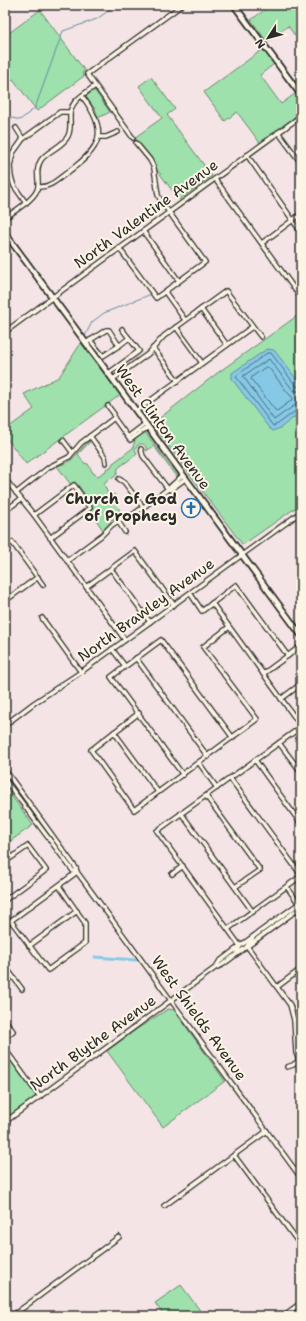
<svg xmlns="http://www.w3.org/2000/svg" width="306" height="1321" viewBox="0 0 306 1321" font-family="'Shantell Sans',sans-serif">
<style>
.green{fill:#9fe1ac;stroke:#65866c}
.water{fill:#86c9e7;stroke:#628a9c}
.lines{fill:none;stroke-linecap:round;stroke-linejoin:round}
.shore{stroke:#4f6a76;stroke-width:1}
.stream{stroke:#628a9c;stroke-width:1}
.canal{stroke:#86c9e7;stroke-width:3}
.minor-casing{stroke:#2b2b2b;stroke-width:6}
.major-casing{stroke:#2b2b2b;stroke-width:8}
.minor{stroke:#fcf5e5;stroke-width:3.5}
.major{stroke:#fcf5e5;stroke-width:4.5}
.labels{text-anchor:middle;stroke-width:4;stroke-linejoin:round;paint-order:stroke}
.street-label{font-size:15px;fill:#2b2b2b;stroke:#fcf5e5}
.poi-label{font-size:15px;font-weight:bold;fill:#2b2b2b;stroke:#fcf5e5;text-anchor:end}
</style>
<rect width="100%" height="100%" fill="#f5e4e6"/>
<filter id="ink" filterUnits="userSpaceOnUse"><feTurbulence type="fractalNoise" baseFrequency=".025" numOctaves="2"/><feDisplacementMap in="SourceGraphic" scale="8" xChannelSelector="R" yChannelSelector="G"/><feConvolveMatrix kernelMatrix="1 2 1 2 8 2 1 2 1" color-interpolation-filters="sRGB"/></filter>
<g filter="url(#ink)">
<g class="green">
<path d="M271 5H301V44L288 26 267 42 251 20Z"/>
<path d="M40 10 85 71 82 73 84 76 37 111 13 79 5 85V36Z"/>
<path d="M263 49 274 64 260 75 281 104 296 93 301 101V112L260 143 237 112 225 121 204 92Z"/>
<path d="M151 77 175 109 167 115 212 176 179 200 134 138 162 118 139 86Z"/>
<path d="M92 90 95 91 110 112 98 118 95 109 86 97Z"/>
<path d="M301 313V504L244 544H242L152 424 216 374Z"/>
<path d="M81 343 120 395 26 464 5 436V430L34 409 24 394 59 377Z"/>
<path d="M142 432H145L178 476V478L169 485V484L177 478 154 446 146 451C147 445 143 442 138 445L135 449 137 454 118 468 117 474 113 478H111L104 484 107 492 115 495 118 500 116 505 123 515 113 519 103 530 90 511 93 507 91 503 78 485 74 484 71 485 57 466C62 464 66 464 70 461 76 456 82 447 89 441H91L78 454 84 463 88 464 93 473 98 476 106 471V469L111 467 113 463 133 448C134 441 136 437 142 432Z"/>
<path d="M5 787 33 825 5 845Z"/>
<path d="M168 1009 174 1010 225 1081 163 1127 107 1051 137 1029Z"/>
<path d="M5 1053 36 1096 8 1117 5 1113Z"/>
<path d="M181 1285 204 1316H164L155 1303Z"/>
</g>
<path class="water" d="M267 349 274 350 301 385V412L280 428 273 431 269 428 232 379V373Z"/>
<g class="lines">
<g class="shore">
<path d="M266 367 269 368 288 393 293 398 292 400 277 411 275 410 251 379 252 377Z"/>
<path d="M301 387 296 386 271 353H267L236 376 237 378 273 426 278 424 297 410 301 409"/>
<path d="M301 392 293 390 269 359 243 376 274 420 295 405 301 404"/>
</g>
<g class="stream">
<path d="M5 116 20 120 35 108 63 31 97 19 116 5"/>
<path d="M85 336 92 322 104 313 149 295"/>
</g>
<path class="canal" d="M95 957 136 960"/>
<defs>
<g id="minor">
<path d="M16 128 23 139"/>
<path d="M278 132 301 163"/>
<path d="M98 137H106L118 132"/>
<path d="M133 138 87 74 182 5"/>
<path d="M247 155 301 232"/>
<path d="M215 179 301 298"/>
<path d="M38 187C50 188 58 179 68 172 102 147 109 132 82 96"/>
<path d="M26 203 14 186 11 177 10 166 13 153 23 139 60 112H70"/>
<path d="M5 218C14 211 36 199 38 187 39 178 35 169 41 160 48 150 63 147 68 136 71 130 70 124 70 118 69 101 83 95 95 86"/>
<path d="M143 231 179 281"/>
<path d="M262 243 301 214"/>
<path d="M119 248 156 298 205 262 161 201 158 195 154 168 150 160 136 143"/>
<path d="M165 292 185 320"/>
<path d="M201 309 227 345"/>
<path d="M176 327 202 363"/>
<path d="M5 332 301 116"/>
<path d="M90 340 103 356 120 345"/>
<path d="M86 343 106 330H109L118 344 120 345 129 338 122 329"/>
<path d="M153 348 178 381"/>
<path d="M109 373 139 351 129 338"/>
<path d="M113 379 148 354 164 336 226 291 261 337"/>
<path d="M108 406 114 414V418L130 440 148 427"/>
<path d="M136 411 252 327"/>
<path d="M90 436 105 457 106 463"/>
<path d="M128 437 145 424"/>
<path d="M63 440 72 452"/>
<path d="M141 449 143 456 168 489"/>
<path d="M119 479 124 482 143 507"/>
<path d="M6 480 34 515 125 640"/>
<path d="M168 489 170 490 185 479"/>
<path d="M16 493 49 467 69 457 81 443 114 418"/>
<path d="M5 511 21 499"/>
<path d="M34 515 74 485 90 508 50 538"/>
<path d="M118 521 125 532"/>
<path d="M5 547 12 542 43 585"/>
<path d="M67 561 102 535 112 525 121 519 134 514 168 489 183 475"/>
<path d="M111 569 150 622"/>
<path d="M86 587 135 551 174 605"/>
<path d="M190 593 202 611 236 585 288 656"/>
<path d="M5 601 38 577"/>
<path d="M212 603 301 726"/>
<path d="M42 618 81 672"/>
<path d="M112 649 125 666"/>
<path d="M136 658 208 757"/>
<path d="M263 674 301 646"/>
<path d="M281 699 301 684"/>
<path d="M139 713 91 750 134 810 257 719 203 647 229 627"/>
<path d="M5 725 34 703 81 672 301 512"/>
<path d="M114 732 158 792"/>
<path d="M279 743 301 772"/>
<path d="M255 760 301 824"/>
<path d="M199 763 217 788"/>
<path d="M5 770 76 868 77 872 301 1178"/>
<path d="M183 775 111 677 161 640 233 738"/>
<path d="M230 778 301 875"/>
<path d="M5 780 73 871 77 872"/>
<path d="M206 796 260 870 235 887"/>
<path d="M181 813 253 912"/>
<path d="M5 862 28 846 46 870 5 900"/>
<path d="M172 874 183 866"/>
<path d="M287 887 299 904"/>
<path d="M11 921 48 970 85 943V923L59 886"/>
<path d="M5 925 77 872"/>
<path d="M228 929 301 876"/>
<path d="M254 936 247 946 290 1005 294 1020 296 1053 299 1060"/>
<path d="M29 946 77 911"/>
<path d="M237 952 240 946 157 831 301 727"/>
<path d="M5 966 22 989"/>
<path d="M216 967 219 962 240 946 301 902"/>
<path d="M277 987 301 969"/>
<path d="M5 1020 13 1031 5 1037"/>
<path d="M294 1020H301"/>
<path d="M5 1049 40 1097"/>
<path d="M287 1067 293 1065 300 1060"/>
<path d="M5 1122 215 968 222 965 301 907"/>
<path d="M234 1155 301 1246"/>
<path d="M164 1206 267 1131"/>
<path d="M12 1316 119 1237"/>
<path d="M283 1316 301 1303"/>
</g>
<g id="major">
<path d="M234 5 301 95"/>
<path d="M5 233 301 635"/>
</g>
</defs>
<use href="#minor" class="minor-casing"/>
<use href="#major" class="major-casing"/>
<use href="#minor" class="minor"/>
<use href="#major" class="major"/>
</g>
</g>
<defs>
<symbol id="church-ring" viewBox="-11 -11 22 22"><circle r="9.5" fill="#fcf5e5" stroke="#1f6fb2" stroke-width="1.5"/><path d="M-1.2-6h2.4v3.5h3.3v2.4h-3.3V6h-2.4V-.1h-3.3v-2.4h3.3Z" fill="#1f6fb2"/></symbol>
</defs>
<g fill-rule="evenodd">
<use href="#church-ring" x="180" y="497" width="22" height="22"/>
</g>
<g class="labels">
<g class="street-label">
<text transform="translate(146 214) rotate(-36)" y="5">North Valentine Avenue</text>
<text transform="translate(163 427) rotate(54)" y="5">West Clinton Avenue</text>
<text transform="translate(146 610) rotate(-36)" y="5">North Brawley Avenue</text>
<text transform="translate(199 1018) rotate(54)" y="5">West Shields Avenue</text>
<text transform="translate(93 1043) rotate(-36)" y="5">North Blythe Avenue</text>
</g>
<g class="poi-label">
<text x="177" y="504">Church of God<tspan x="177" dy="17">of Prophecy</tspan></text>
</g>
</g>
<rect width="306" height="1321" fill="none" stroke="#fcf5e5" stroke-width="20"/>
<rect x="10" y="10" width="286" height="1301" fill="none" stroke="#2b2b2b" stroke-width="1.5" filter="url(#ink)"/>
<g transform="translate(268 38) rotate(234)" stroke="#fcf5e5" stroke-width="3" paint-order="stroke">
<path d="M0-3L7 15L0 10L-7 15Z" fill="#2b2b2b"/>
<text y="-6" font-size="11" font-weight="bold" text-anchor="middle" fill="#2b2b2b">N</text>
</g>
</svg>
